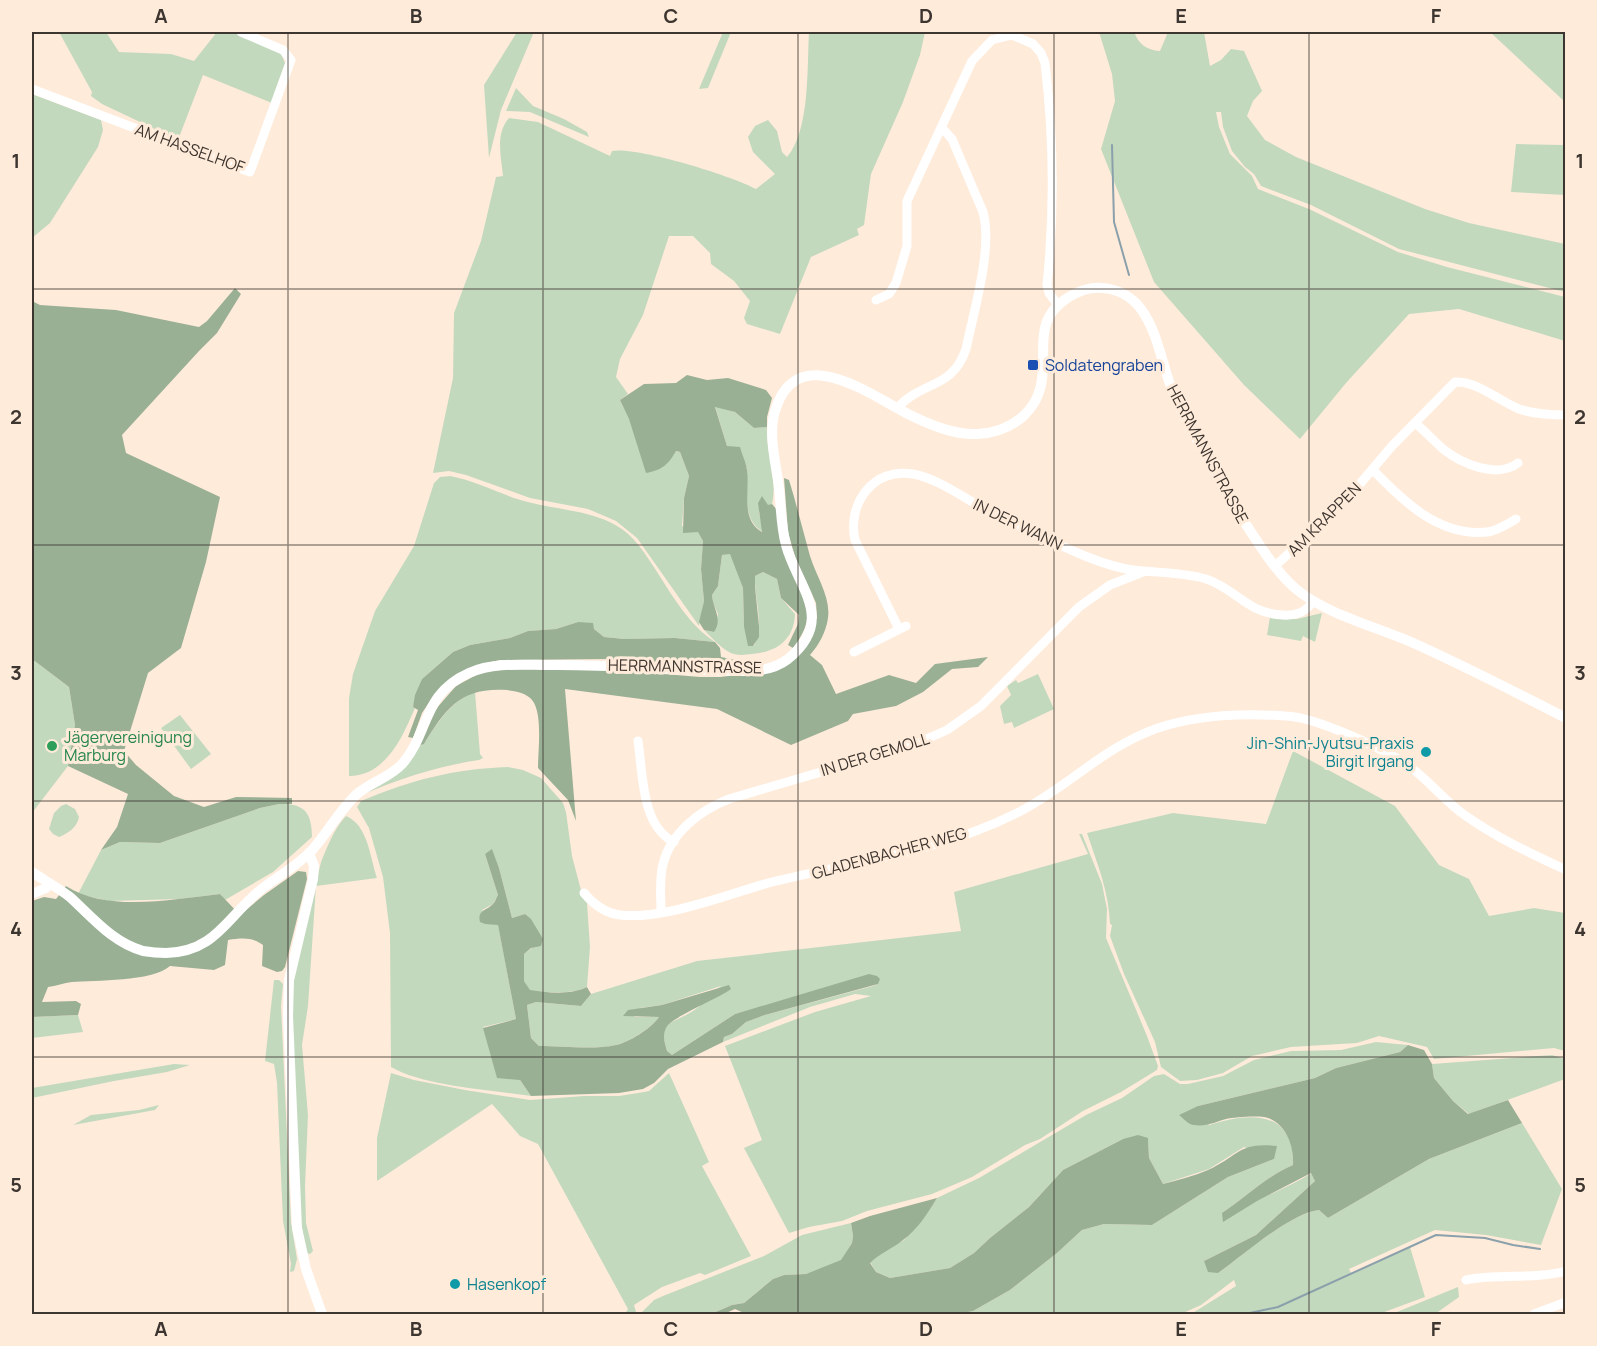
<svg xmlns="http://www.w3.org/2000/svg" width="1597" height="1346" viewBox="0 0 1597 1346" font-family="Manrope,sans-serif">
<style>
.green{fill:#c3d9be}
.forest{fill:#9ab095}
.lines{fill:none;stroke-linecap:round;stroke-linejoin:round}
.stream{stroke:#8aa0ab;stroke-width:2}
.minor{stroke:#fff;stroke-width:9}
.tertiary{stroke:#fff;stroke-width:10}
.grid{fill:none;stroke:#3d352f;stroke-width:1.5;stroke-opacity:0.55}
.transit-dot{fill:#1a4fb4;stroke:#ffebda;stroke-width:2}
.leisure-dot{fill:#2e9e5b;stroke:#ffebda;stroke-width:2}
.culture-dot{fill:#0f9aa8;stroke:#ffebda;stroke-width:2}
.labels{text-anchor:middle;stroke-width:6;stroke-linejoin:round;paint-order:stroke}
.street-label{font-size:16px;fill:#3d352f;stroke:#ffebda}
.transit-label{font-size:16px;fill:#164399;stroke:#ffebda;text-anchor:start}
.leisure-label{font-size:16px;fill:#27864d;stroke:#ffebda;text-anchor:start}
.culture-label{font-size:16px;fill:#0d838f;stroke:#ffebda;text-anchor:end}
.neatline{fill:none;stroke:#3d352f;stroke-width:2}
.grid-label{font-size:20px;text-anchor:middle;font-weight:bold;fill:#3d352f}
</style>
<rect width="100%" height="100%" fill="#ffebda"/>
<g class="green">
<path d="M59 32H106L119 52 171 54 194 61 217 32H232L280 51 285 63 272 103 203 75 178 140 102 104 91 96 92 92Z"/>
<path d="M517 32H534L501 110 489 158 484 85Z"/>
<path d="M723 32H731L708 88 699 89Z"/>
<path d="M809 32H925L920 55 903 102 871 174 864 225 857 229 859 235 811 257 780 334 747 324 744 318 750 301 734 281 711 264 710 253 693 236H669L643 315 620 359 616 377 628 394 620 400 629 418 638 444 680 452 689 476 684 498 682 526 698 531 703 541 701 569 704 601 699 626 637 538 616 521 588 509 530 498 466 475 449 471 433 473 453 378 454 313 481 241 496 177 503 176C501 156 495 134 509 118L538 122 610 156 612 151C636 146 733 176 756 189L775 174 753 152 748 137 755 126 768 120 777 131 782 152 787 157C810 131 807 67 809 32Z"/>
<path d="M1099 32H1134C1139 44 1146 50 1160 51L1168 32H1204L1210 66 1221 60 1231 49 1244 51 1262 91 1253 101 1247 116 1265 140 1296 157 1425 209 1469 223 1565 244V292L1399 249 1311 205 1261 186 1254 174 1245 167 1232 151 1223 127 1221 112H1216L1219 127 1230 154 1252 176 1258 189 1309 209 1398 252 1447 267 1565 297V341L1459 309 1409 314 1346 383 1300 439 1244 385 1154 282 1101 149 1115 101 1112 74Z"/>
<path d="M1490 32H1565V102Z"/>
<path d="M516 88 533 106 564 119 587 132 589 137 530 112 506 111Z"/>
<path d="M32 94 101 120 103 130 98 147 50 223 32 238Z"/>
<path d="M1516 144 1565 145V195L1511 192Z"/>
<path d="M715 406 735 412 754 428 767 427C766 453 778 478 772 504L759 512 763 532C741 519 748 491 747 468L727 446Z"/>
<path d="M450 476C479 481 504 497 532 503 568 512 610 511 636 542 663 575 679 618 715 642L675 638 624 639 604 637 594 629 578 622 556 629 528 631 510 638 470 645 453 652 422 679 413 707 415 708C403 736 386 776 349 776V698L353 674 375 611 414 546 434 483 440 477Z"/>
<path d="M731 553 743 588 744 627 747 637 754 646C765 625 754 599 755 576L763 572 777 579 781 598 795 614C794 640 777 652 752 654 744 655 736 656 729 652 720 647 711 637 704 630L714 632 718 614 713 603 712 595 718 586 722 555Z"/>
<path d="M1322 613 1315 642 1303 636 1301 641 1267 635 1270 617 1297 619Z"/>
<path d="M32 659 69 687 75 725 68 766 32 813Z"/>
<path d="M1038 674 1054 709 1014 728 1012 722 1004 724 1000 706 1011 695 1007 686 1016 680 1018 683Z"/>
<path d="M475 692 480 754 483 758 479 760C438 766 402 778 364 794L419 743 424 744C437 723 451 701 475 692Z"/>
<path d="M180 715 211 754 191 769 161 728Z"/>
<path d="M1293 751 1395 806 1439 865 1469 879 1489 916 1534 908 1565 913V1051L1554 1048 1434 1059 1427 1047 1379 1036 1357 1043 1291 1047 1252 1056 1223 1073 1197 1080 1180 1081 1161 1067 1155 1042 1124 974 1110 936 1112 925 1110 924C1109 892 1097 863 1087 833L1173 813 1266 824Z"/>
<path d="M508 767 523 770 541 778 563 803 566 812 572 856 582 894 587 903 590 947 587 987C570 995 549 992 530 991L524 981V954L543 939 525 914 512 918 499 868 492 850 485 854 498 895 493 904 482 910 498 924 516 1019 483 1027 531 1096C492 1090 423 1086 391 1067L390 933 383 877 369 828 357 807 361 801C412 780 452 769 508 767Z"/>
<path d="M66 804 75 809 79 817C77 827 69 833 59 837L53 834 49 829 54 813 61 806Z"/>
<path d="M279 804C304 803 312 812 312 837L273 872 225 900 220 894 180 899 109 901 78 894 101 850 120 842 160 843 260 808Z"/>
<path d="M346 816C368 825 370 857 377 878L316 886 308 1006 302 1045 308 1115 305 1186 306 1223 313 1251 310 1254 305 1253 299 1224 290 995 321 862C328 845 334 829 346 816Z"/>
<path d="M1079 834H1082L1102 884 1107 909 1106 938 1147 1036 1158 1066 1157 1070 1121 1092 1083 1111 1040 1139 1025 1145 972 1177 932 1194 867 1211 842 1221 809 1227 789 1233 744 1148 762 1140 725 1046 815 1012 871 996 855 994 810 1007 723 1042 724 1037 732 1034 746 1022 765 1015 873 986 878 984 879 979 791 998 735 1014 672 1055 667 1051C657 1020 673 1024 693 1011 703 1004 712 994 721 986L662 1005 640 1008 634 1017H659C652 1028 629 1042 616 1045 597 1050 560 1046 539 1046L531 1038 527 1005 536 1002 581 1006 591 994 697 961 961 931 954 892 1088 854Z"/>
<path d="M274 980H279L283 984 281 1006 291 1222 297 1259 294 1271 290 1272 291 1264 283 1221 277 1083 274 1064 265 1061Z"/>
<path d="M78 1015 83 1032 32 1038V1017Z"/>
<path d="M1376 1042 1408 1045 1400 1052 1336 1068 1315 1078 1198 1106 1209 1125C1248 1112 1295 1109 1293 1165 1267 1176 1246 1197 1222 1213 1254 1202 1283 1190 1312 1173L1315 1181 1256 1235 1204 1261 1218 1273C1244 1254 1289 1214 1319 1210L1328 1218 1429 1159 1522 1123 1562 1189 1541 1245 1486 1235 1435 1230 1349 1269 1351 1273 1410 1247 1425 1297 1379 1314H1191L1236 1286 1234 1280 1201 1305 1181 1314H959L973 1311 1010 1290 1057 1253 1082 1230 1104 1224 1152 1225 1228 1177 1274 1159 1244 1147 1209 1169 1163 1184 1149 1158 1148 1138 1123 1139 1063 1170 1029 1207 990 1238 974 1253 950 1268 890 1278 876 1272 870 1262 880 1253 904 1240 925 1216 937 1198 979 1178 1086 1115 1122 1098 1154 1076 1164 1074 1180 1084H1188L1223 1076 1254 1060 1291 1051 1341 1050Z"/>
<path d="M1552 1055 1565 1059V1079L1469 1114 1453 1101 1434 1078 1432 1064Z"/>
<path d="M174 1064 190 1065 167 1072 114 1081 32 1098V1088Z"/>
<path d="M391 1073 414 1080 465 1090 530 1100 584 1096H619L644 1092 649 1091 669 1073 709 1162 702 1166 751 1256 705 1275 700 1273 662 1287 634 1305 636 1312 635 1314H625L628 1309 538 1144 520 1136 492 1104 377 1181V1138Z"/>
<path d="M159 1105 155 1110 73 1125 91 1115 139 1110Z"/>
<path d="M851 1223 853 1236 852 1243 841 1261 806 1274 784 1275 773 1279 744 1303 732 1305 711 1314H640L654 1300 663 1296 764 1256 802 1235Z"/>
<path d="M1458 1287 1459 1297 1435 1314H1392Z"/>
</g>
<g class="forest">
<path d="M235 288 241 294 217 333 199 351 122 435 126 453 220 497 206 562 181 648 148 673 124 751 136 765 174 796 204 807 236 797 292 798V804H279L260 808 160 843 120 842 101 850 117 827 128 794 68 766 75 725 69 687 32 659V301L40 305 116 310 199 327 207 321Z"/>
<path d="M687 375 707 380 728 378 766 390 772 398 767 417V427L754 428 735 412 715 407 727 446 740 447C742 455 746 462 747 470 750 492 740 519 762 532L758 503 762 496 768 505 772 504 778 511C788 541 809 589 807 619 806 629 799 640 793 648L788 645 798 624 799 615 781 598 777 579 763 572 755 576V587L759 626V637L753 646H748L744 627 743 588 730 554 722 555 718 586 712 595C713 609 723 619 714 632L704 630 699 622 704 601 701 569 703 541 698 532 683 533 684 498 689 476 680 452 676 451C668 465 662 470 646 473L629 419 620 400 644 384 676 383Z"/>
<path d="M784 478 789 480C797 506 803 531 810 556 816 576 831 597 828 618 826 632 819 645 810 655L822 665 836 694 889 675 916 683 935 664 988 657 978 667 952 669 923 692 896 706 853 714 848 721 791 745 717 709 565 689 576 821 568 800 538 768C538 751 543 713 532 700 527 693 515 691 507 690 461 687 446 708 424 744L420 745 419 742 435 710 456 686 478 674 499 669 616 670 700 677H720L778 670 817 618 816 603 795 557 788 532Z"/>
<path d="M578 622 593 623 594 629 604 637 624 639 675 638 715 642 720 648 721 657 735 660 733 667 697 666 610 659 500 660 483 664 430 701 422 713 413 738 408 737 418 710 413 707 415 695 422 679 453 652 470 645 510 638 528 631 556 629Z"/>
<path d="M492 849 499 868 512 918 525 914 531 919 543 939 541 946 531 948 524 954V981L530 990C549 993 570 995 587 987L591 994 581 1006 536 1002 527 1005 531 1038 539 1046C561 1046 595 1050 616 1045 628 1043 652 1028 659 1017L623 1016 628 1010 662 1005 729 985 731 989C718 999 671 1017 666 1028 662 1036 665 1044 667 1051L672 1055 735 1014 869 974 877 976 880 979 878 984 765 1015 746 1022 732 1034 724 1037 723 1042 668 1069 654 1083 643 1089 619 1093 531 1096 520 1080 497 1078 483 1028 516 1019 498 925 485 924 480 922C477 910 486 911 493 904 495 902 496 898 498 895L485 854Z"/>
<path d="M298 871 306 872 307 879 285 967 282 971 277 972 262 966 263 945C252 937 242 938 228 940L225 965 214 970 170 966C152 982 95 980 72 982 64 983 56 986 48 987L42 1002 76 1001 81 1004 78 1015 32 1017V901L44 897 56 899 66 886C108 913 173 899 220 894L240 915 264 895Z"/>
<path d="M1408 1045 1424 1050 1432 1064 1434 1078 1453 1101 1468 1114 1508 1100 1522 1123 1429 1159 1328 1218 1319 1210C1290 1213 1244 1255 1218 1273L1208 1272 1204 1261 1256 1235 1315 1181 1311 1173 1257 1201 1223 1222 1222 1213C1246 1197 1267 1176 1293 1165 1294 1147 1287 1125 1268 1118 1260 1115 1235 1117 1226 1119 1215 1122 1206 1127 1194 1125 1189 1125 1184 1119 1179 1115L1198 1106 1315 1078 1336 1068 1400 1052Z"/>
<path d="M1138 1135 1148 1138 1149 1158 1163 1184C1178 1180 1194 1176 1208 1170 1239 1156 1238 1142 1277 1146L1274 1159 1228 1177 1152 1225 1104 1224 1082 1230 1057 1253 1010 1290 973 1311 959 1314H746L735 1309 724 1314H711L732 1305 744 1303 773 1279 784 1275 806 1274 841 1260 852 1243 853 1236 851 1223 870 1216 937 1198C928 1213 917 1230 903 1240 892 1249 880 1253 870 1263L876 1272 890 1278 950 1268 974 1253 990 1238 1029 1207 1063 1170 1123 1139Z"/>
</g>
<g class="lines">
<g class="stream">
<path d="M1112 145 1114 222 1129 275"/>
<path d="M1245 1314 1278 1307 1436 1235 1485 1238 1513 1245 1540 1249"/>
</g>
<g class="minor">
<path d="M32 89 250 172 291 60 283 50 241 32"/>
<path d="M876 300 889 294 896 283 907 246V201L972 61 992 40 1012 35 1033 44 1041 53 1045 63C1054 139 1055 209 1047 285L1049 293 1058 305"/>
<path d="M897 408C923 380 952 390 966 349 974 310 993 249 983 212L952 139 942 128"/>
<path d="M1415 423C1425 431 1434 441 1443 449 1462 464 1497 479 1518 463"/>
<path d="M1373 470C1403 501 1439 537 1487 532 1497 531 1507 524 1516 519"/>
<path d="M1275 566 1310 534 1323 517 1359 485 1392 446 1455 382C1477 381 1499 401 1519 409 1534 414 1550 415 1566 415"/>
<path d="M899 629 855 540C847 504 873 467 913 474 941 479 972 504 998 516 1026 530 1056 544 1085 556 1100 562 1117 568 1133 570 1157 573 1183 572 1206 579 1235 588 1248 614 1283 615 1297 616 1305 612 1314 601"/>
<path d="M854 652 906 626"/>
<path d="M638 741C643 773 641 826 674 842"/>
<path d="M584 893C594 905 605 913 620 915 666 920 727 894 772 882 853 862 939 852 1015 814 1066 789 1103 747 1158 728 1197 715 1244 713 1286 716 1316 717 1390 751 1414 770 1432 784 1447 803 1466 816 1497 838 1532 854 1566 870"/>
<path d="M661 912C661 896 659 879 663 864 671 832 701 810 729 799L913 745 947 730 981 706 1079 607 1110 585 1143 572"/>
<path d="M1466 1280C1499 1273 1533 1280 1566 1271"/>
<path d="M1534 1314 1566 1302"/>
</g>
<g class="tertiary">
<path d="M309 853 314 866 313 879 289 980 288 1016 297 1228 306 1269 322 1314"/>
<path d="M32 872C44 880 58 888 70 897 93 918 112 942 143 951 149 952 161 953 166 953 214 952 226 919 258 892 276 877 298 866 313 849 328 832 339 811 356 795 370 782 390 778 403 763 430 731 422 694 469 673 494 662 523 665 549 665 603 664 656 669 710 670 736 670 766 676 788 659 837 619 797 587 786 545 781 527 781 507 779 488 776 462 767 433 776 408 799 339 875 398 912 416 933 426 955 435 978 434 1011 432 1038 412 1042 379 1046 346 1034 318 1069 297 1079 291 1091 287 1102 288 1118 289 1132 297 1141 309 1159 334 1162 367 1174 395 1183 416 1195 436 1206 456 1221 483 1236 510 1253 535 1265 554 1279 575 1296 589 1326 614 1374 626 1411 642 1463 665 1515 692 1566 718"/>
<path d="M32 894 46 888 49 883"/>
</g>
</g>
<path class="grid" d="M288 32V1314M543 32V1314M798 32V1314M1054 32V1314M1309 32V1314M32 289H1566M32 545H1566M32 801H1566M32 1057H1566"/>
<rect class="transit-dot" x="1027" y="359" width="12" height="12" rx="3"/>
<circle class="leisure-dot" cx="52" cy="746" r="6"/>
<g class="culture-dot">
<circle cx="1426" cy="752" r="6"/>
<circle cx="455" cy="1284" r="6"/>
</g>
<g class="labels">
<g class="street-label">
<text transform="translate(190 148) rotate(20)" y="6">AM HASSELHOF</text>
<text transform="translate(1208 454) rotate(62)" y="6">HERRMANNSTRASSE</text>
<text transform="translate(1324 519) rotate(-45)" y="6">AM KRAPPEN</text>
<text transform="translate(1018 524) rotate(26)" y="6">IN DER WANN</text>
<text transform="translate(685 666) rotate(1)" y="6">HERRMANNSTRASSE</text>
<text transform="translate(875 754) rotate(-17)" y="6">IN DER GEMOLL</text>
<text transform="translate(889 853) rotate(-15)" y="6">GLADENBACHER WEG</text>
</g>
<g class="transit-label">
<text x="1045" y="371">Soldatengraben</text>
</g>
<g class="leisure-label">
<text x="64" y="743">Jägervereinigung<tspan x="64" dy="18">Marburg</tspan></text>
</g>
<g class="culture-label">
<text x="1414" y="749">Jin-Shin-Jyutsu-Praxis<tspan x="1414" dy="18">Birgit Irgang</tspan></text>
<text x="467" y="1290" text-anchor="start">Hasenkopf</text>
</g>
</g>
<rect width="1597" height="1346" fill="none" stroke="#ffebda" stroke-width="66"/>
<rect x="33" y="33" width="1531" height="1280" class="neatline"/>
<g class="grid-label">
<text x="161" y="23">A</text>
<text x="416" y="23">B</text>
<text x="671" y="23">C</text>
<text x="926" y="23">D</text>
<text x="1181" y="23">E</text>
<text x="1436" y="23">F</text>
<text x="16" y="168">1</text>
<text x="1580" y="168">1</text>
<text x="16" y="424">2</text>
<text x="1580" y="424">2</text>
<text x="16" y="680">3</text>
<text x="1580" y="680">3</text>
<text x="16" y="936">4</text>
<text x="1580" y="936">4</text>
<text x="16" y="1192">5</text>
<text x="1580" y="1192">5</text>
<text x="161" y="1336">A</text>
<text x="416" y="1336">B</text>
<text x="671" y="1336">C</text>
<text x="926" y="1336">D</text>
<text x="1181" y="1336">E</text>
<text x="1436" y="1336">F</text>
</g>
</svg>
